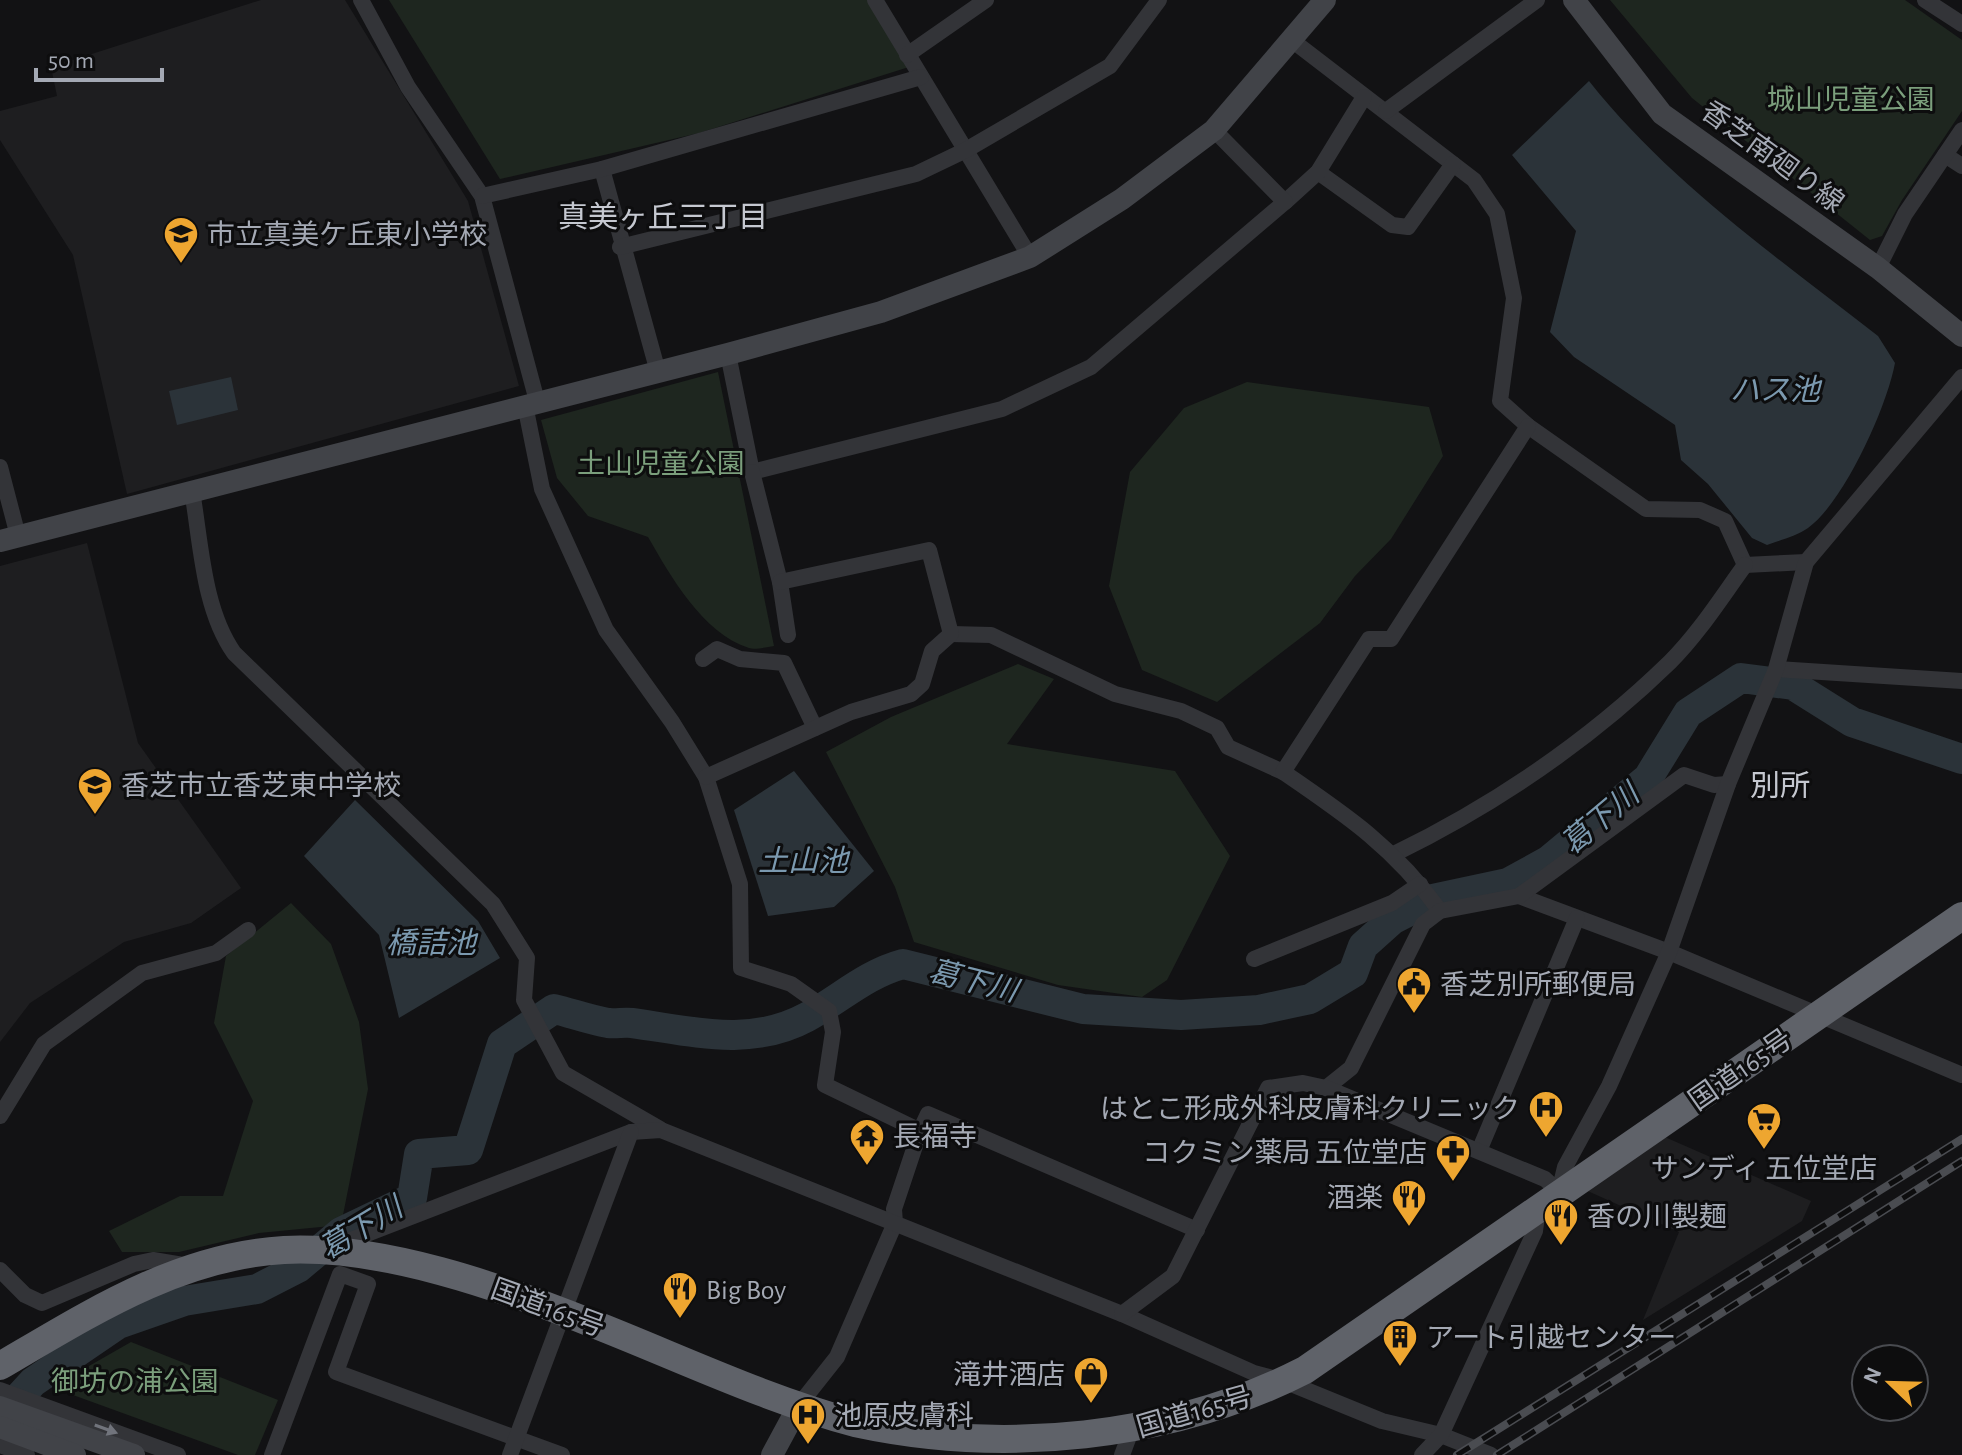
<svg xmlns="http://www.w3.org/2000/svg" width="1962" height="1455" viewBox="0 0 1962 1455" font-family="'Alegreya Sans','Noto Sans JP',sans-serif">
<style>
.built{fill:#1e1e20}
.green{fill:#1e261f}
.water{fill:#2b3339}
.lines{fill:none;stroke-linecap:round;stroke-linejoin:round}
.river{stroke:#2b3339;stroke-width:30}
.street{stroke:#333438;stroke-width:16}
.secondary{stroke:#414348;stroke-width:22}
.highway{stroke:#5f6269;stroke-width:28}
.rail-casing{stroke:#4a4c51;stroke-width:8}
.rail{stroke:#0d0d0e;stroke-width:5;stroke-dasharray:15;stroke-linecap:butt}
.oneway{fill:#71747c}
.labels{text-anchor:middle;stroke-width:6;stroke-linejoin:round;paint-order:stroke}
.park-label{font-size:28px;fill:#7b9f7c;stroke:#0d0d0e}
.street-label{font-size:28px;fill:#a4a9b4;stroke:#0d0d0e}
.poi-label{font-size:28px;fill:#a4a9b4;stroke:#0d0d0e;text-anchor:start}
.neighbourhood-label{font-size:30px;fill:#c5c8d0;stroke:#0d0d0e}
.water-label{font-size:30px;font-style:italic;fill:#7b99af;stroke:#0d0d0e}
</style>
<rect width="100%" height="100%" fill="#121214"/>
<g class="built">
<path d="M261 0H345L468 201 519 386 127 494 73 255 0 140V111L57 96 51 67Z"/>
<path d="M87 543 138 743 241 888 191 923 124 942 30 1003 0 1042V566Z"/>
<path d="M1658 1134 1811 1201 1802 1221 1643 1320 1679 1232 1581 1188Z"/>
</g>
<g class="green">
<path d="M389 0H869L909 67 699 133 500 179Z"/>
<path d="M1610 0H1905L1962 40V111L1902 200 1882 236 1870 240 1692 98Z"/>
<path d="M718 372 774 646C766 647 755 650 749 648 703 634 670 575 648 537L588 516 557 478 541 420Z"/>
<path d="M1247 382 1429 407 1443 456 1391 539 1355 576 1320 623 1217 702 1142 670 1109 586 1130 472 1184 408Z"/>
<path d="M1018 664 1054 679 1007 744 1175 771 1230 856 1167 980 1142 997 1058 985 914 942 895 887 826 752 891 717Z"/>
<path d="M291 903 331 944 359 1022 368 1089 341 1225 259 1233 179 1252H122L109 1231 180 1196H223L253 1101 214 1023 226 956Z"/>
<path d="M131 1342 278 1400 255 1455H238L62 1391 89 1366Z"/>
</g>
<g class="water">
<path d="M1589 81C1669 182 1777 257 1878 336L1895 363C1887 407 1844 502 1808 528 1797 536 1780 540 1767 545L1752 538 1708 484 1681 460 1675 425 1574 357 1550 332 1576 231 1512 155Z"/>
<path d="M231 377 238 410 177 425 169 391Z"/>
<path d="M794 771 874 871 834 907 768 916 734 810Z"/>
<path d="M355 800 478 921 500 958 399 1018 379 935 304 856Z"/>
</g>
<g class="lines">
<path class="river" d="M0 1418 33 1382 118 1324 184 1301 257 1289 298 1268 341 1232 412 1198 419 1154 468 1150 502 1044 554 1009C571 1013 590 1020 608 1023 616 1024 624 1022 632 1023 691 1031 750 1048 807 1017 840 999 866 974 903 964L1083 1009 1181 1015 1259 1010 1310 999 1353 973 1363 946 1392 920 1433 899 1508 883 1548 861 1648 778 1688 713 1741 678 1793 685 1852 722 1962 759"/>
<g class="street">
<path d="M361 0 408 87 482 196 537 401"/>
<path d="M875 0 1030 257"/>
<path d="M1925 0 1962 24"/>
<path d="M1293 41 1474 180 1497 214 1514 298 1500 401 1528 426 1646 509 1700 510 1725 521 1745 565"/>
<path d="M907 55 986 0"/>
<path d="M1386 111 1537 0"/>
<path d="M1945 155 1962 166"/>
<path d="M602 169 658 372"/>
<path d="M1318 172 1392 225 1408 227 1453 164"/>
<path d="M482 196 602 169 921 77"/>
<path d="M1285 202 1318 172 1364 97"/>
<path d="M620 247 916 174 966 150 1110 66 1159 0"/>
<path d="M1878 268 1905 214 1962 130"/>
<path d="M728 354 752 472 1002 409 1091 367 1285 202 1214 130"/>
<path d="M525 405 542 489 606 630 672 722 706 777 740 884 741 968 791 984 829 1011 833 1032 825 1085 920 1131 894 1209 895 1223 837 1357 799 1405"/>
<path d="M0 467 18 536"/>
<path d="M752 472 780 582 788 635"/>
<path d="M192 491C201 543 203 609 234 653L493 904 527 958 524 1000 563 1073 660 1129"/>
<path d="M1745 565 1806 562"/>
<path d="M951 634 991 635 1115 694 1181 711 1217 728 1228 747 1283 772"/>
<path d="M703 659 717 649 740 659 784 663 815 728"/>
<path d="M1776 669 1962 681"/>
<path d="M706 777 851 712 911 694 922 684 932 651 951 634 929 550 780 582"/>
<path d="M1394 854C1494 805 1590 740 1670 662 1699 633 1721 598 1745 565"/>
<path d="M1519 896 1669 952 1962 1075"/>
<path d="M1440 911C1395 848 1346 815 1283 772L1369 639H1391L1528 426"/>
<path d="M1254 959 1392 903 1420 884"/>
<path d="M1326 1088 1351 1068 1423 924 1440 911 1519 896 1684 775 1714 785 1728 784"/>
<path d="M0 1116 44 1044 142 973 216 953 248 930"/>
<path d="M920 1131 928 1114 1197 1230"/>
<path d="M1479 1151 1577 918"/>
<path d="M333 1247 631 1132 661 1130 1122 1314 1254 1373 1284 1381 1382 1421 1441 1435 1491 1455"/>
<path d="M0 1270 25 1295 42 1303 134 1264 153 1260 189 1266"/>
<path d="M1122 1314 1173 1276 1268 1088 1303 1083 1326 1088 1545 1179 1559 1192 1565 1167 1609 1086 1669 952 1728 784 1776 669 1806 562 1962 377"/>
<path d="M0 1390 178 1455"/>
<path d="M0 1445 27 1455"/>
<path d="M272 1455 340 1274 368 1284 336 1372 562 1455"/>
<path d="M510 1455 631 1132"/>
<path d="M1122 1455 1131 1431"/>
<path d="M1422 1455 1441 1435 1535 1231 1538 1209"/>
</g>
<g class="secondary">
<path d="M1574 0 1662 114 1878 268 1962 336"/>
<path d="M0 541 728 354 881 312 1030 257 1122 199 1214 130 1325 0"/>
<path d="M0 1407 134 1455"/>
<path d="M0 1427 75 1455"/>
<path d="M772 1455 799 1405"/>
</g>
<path class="highway" d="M0 1366C89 1314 178 1256 284 1250 382 1245 501 1287 591 1323 678 1357 765 1399 855 1423 1003 1455 1170 1439 1305 1370L1962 916"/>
<defs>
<g id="rail">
<path d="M1457 1455 1962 1139"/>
<path d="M1497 1455 1962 1161"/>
</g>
</defs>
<use href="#rail" class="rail-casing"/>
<use href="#rail" class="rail"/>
</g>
<defs><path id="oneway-solid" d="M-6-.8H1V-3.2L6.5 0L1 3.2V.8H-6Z" transform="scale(2)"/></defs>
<use class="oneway" href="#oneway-solid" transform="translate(106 1429) rotate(20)"/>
<defs>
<symbol id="school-pin" viewBox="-11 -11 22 30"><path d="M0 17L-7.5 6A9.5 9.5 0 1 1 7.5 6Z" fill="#eea630" stroke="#0d0d0e"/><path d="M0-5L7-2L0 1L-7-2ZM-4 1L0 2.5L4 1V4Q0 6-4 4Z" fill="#111"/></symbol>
<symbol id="civic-pin" viewBox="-11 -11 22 30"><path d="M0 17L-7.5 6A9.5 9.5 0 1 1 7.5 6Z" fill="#eea630" stroke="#0d0d0e"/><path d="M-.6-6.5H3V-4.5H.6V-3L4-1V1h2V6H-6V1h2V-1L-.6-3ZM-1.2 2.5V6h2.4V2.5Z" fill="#111"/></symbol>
<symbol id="hospital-pin" viewBox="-11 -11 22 30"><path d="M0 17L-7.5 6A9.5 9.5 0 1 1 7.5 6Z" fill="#eea630" stroke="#0d0d0e"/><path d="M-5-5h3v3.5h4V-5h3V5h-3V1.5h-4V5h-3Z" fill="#111"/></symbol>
<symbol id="supermarket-pin" viewBox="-11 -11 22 30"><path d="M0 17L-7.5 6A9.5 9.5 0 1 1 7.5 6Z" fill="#eea630" stroke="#0d0d0e"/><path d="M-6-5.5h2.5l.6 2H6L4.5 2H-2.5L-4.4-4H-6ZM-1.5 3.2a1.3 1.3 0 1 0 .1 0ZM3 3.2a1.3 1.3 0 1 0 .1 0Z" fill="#111"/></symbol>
<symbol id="temple-pin" viewBox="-11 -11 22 30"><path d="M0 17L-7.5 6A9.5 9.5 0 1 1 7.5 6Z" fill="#eea630" stroke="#0d0d0e"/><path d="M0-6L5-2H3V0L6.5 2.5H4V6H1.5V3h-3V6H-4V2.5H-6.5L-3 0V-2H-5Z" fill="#111"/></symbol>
<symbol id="pharmacy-pin" viewBox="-11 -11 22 30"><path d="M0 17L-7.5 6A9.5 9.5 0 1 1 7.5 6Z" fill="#eea630" stroke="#0d0d0e"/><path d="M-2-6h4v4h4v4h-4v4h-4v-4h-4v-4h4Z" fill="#111"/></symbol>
<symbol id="restaurant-pin" viewBox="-11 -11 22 30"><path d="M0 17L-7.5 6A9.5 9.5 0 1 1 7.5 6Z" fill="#eea630" stroke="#0d0d0e"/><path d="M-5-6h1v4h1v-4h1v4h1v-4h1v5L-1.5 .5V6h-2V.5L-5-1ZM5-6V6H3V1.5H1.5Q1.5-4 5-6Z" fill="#111"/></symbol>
<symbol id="building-pin" viewBox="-11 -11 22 30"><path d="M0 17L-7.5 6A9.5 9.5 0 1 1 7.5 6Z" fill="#eea630" stroke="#0d0d0e"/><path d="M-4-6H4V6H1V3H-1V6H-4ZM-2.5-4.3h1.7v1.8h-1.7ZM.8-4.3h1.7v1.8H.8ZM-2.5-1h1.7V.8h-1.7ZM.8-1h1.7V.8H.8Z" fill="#111"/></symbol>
<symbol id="shop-pin" viewBox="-11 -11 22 30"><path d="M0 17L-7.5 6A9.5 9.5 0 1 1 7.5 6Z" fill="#eea630" stroke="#0d0d0e"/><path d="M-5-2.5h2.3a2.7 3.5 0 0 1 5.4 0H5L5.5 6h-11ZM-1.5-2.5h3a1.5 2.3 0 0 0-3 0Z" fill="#111"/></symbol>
</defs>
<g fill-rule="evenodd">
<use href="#school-pin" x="161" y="214" width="40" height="54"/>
<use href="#school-pin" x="75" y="765" width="40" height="54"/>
<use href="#civic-pin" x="1394" y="964" width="40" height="54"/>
<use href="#hospital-pin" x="1526" y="1088" width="40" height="54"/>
<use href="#supermarket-pin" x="1744" y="1100" width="40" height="54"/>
<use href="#temple-pin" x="847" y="1116" width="40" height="54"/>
<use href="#pharmacy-pin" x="1433" y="1132" width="40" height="54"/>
<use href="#restaurant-pin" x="1389" y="1177" width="40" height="54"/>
<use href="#restaurant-pin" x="1541" y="1196" width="40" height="54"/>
<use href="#restaurant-pin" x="660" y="1269" width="40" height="54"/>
<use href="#building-pin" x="1380" y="1317" width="40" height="54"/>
<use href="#shop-pin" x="1071" y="1354" width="40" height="54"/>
<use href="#hospital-pin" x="788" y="1395" width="40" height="54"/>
</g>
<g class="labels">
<g class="park-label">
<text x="1851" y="109">城山児童公園</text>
<text x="661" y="473">土山児童公園</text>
<text x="135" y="1391">御坊の浦公園</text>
</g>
<g class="street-label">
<text transform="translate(1773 156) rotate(36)" y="10">香芝南廻り線</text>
<text transform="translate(1740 1069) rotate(-35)" y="10">国道165号</text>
<text transform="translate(548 1307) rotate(20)" y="10">国道165号</text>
<text transform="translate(1194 1411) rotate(-16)" y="10">国道165号</text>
</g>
<g class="poi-label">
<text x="207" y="244">市立真美ケ丘東小学校</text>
<text x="121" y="795">香芝市立香芝東中学校</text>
<text x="1440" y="994">香芝別所郵便局</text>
<text x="1520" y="1118" text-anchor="end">はとこ形成外科皮膚科クリニック</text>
<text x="893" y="1146">長福寺</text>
<text x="1427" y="1162" text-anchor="end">コクミン薬局 五位堂店</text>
<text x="1764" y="1178" text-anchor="middle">サンディ 五位堂店</text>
<text x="1383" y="1207" text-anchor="end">酒楽</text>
<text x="1587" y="1226">香の川製麺</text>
<text x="706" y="1299">Big Boy</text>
<text x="1426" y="1347">アート引越センター</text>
<text x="1065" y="1384" text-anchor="end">滝井酒店</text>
<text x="834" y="1425">池原皮膚科</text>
</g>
<g class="neighbourhood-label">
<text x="663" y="227">真美ヶ丘三丁目</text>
<text x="1780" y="796">別所</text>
</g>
<g class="water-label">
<text x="1775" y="400">ハス池</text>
<text transform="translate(1600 819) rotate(-40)" y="10">葛下川</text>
<text x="803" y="871">土山池</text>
<text x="431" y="953">橋詰池</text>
<text transform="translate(973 981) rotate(14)" y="10">葛下川</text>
<text transform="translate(361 1228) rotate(-31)" y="10">葛下川</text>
</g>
</g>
<g transform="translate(1890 1383) rotate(293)"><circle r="38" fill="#0d0d0e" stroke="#494b50" stroke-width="2"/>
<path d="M0-6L14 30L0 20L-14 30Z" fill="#eea630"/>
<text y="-12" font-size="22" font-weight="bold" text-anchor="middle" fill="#a4a9b4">N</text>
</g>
<path d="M36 68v12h126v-12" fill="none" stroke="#a4a9b4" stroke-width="4"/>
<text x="48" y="68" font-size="24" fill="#a4a9b4" stroke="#0d0d0e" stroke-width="6" paint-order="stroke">50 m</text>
</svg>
